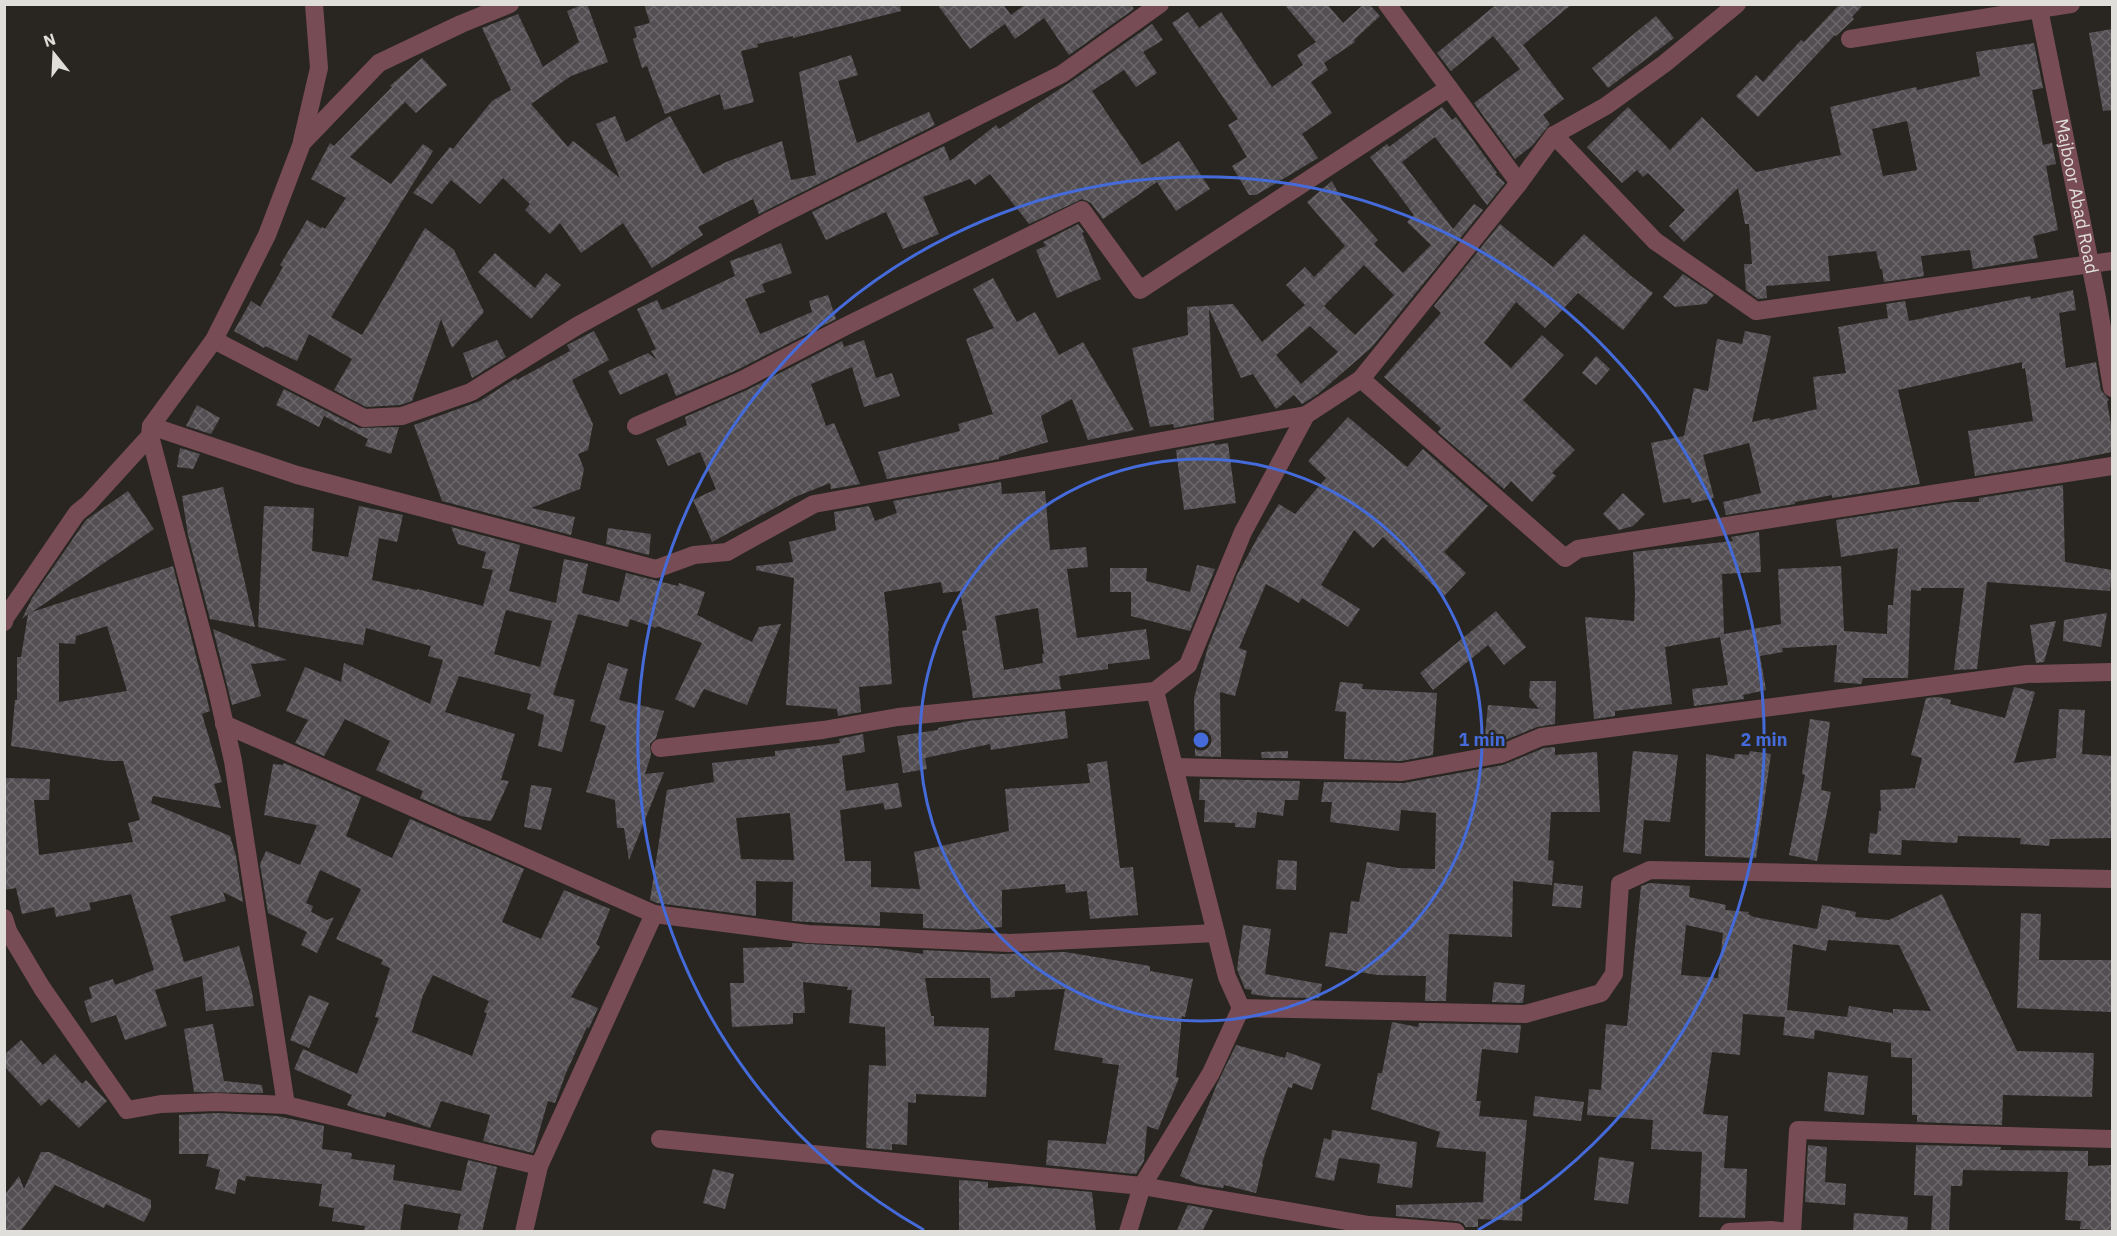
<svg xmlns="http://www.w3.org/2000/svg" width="2117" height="1236" viewBox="0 0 2117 1236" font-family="'IBM Plex Sans',sans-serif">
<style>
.building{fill:url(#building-cross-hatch);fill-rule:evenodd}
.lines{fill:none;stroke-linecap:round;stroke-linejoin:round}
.street{stroke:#784c54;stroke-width:18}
.ring{fill:none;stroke:#446bd9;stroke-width:3}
.labels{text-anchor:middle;stroke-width:4.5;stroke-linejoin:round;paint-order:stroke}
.street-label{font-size:18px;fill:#e0dedb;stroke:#292622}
.centre{fill:#446bd9;stroke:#292622;stroke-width:3}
.ring-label{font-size:18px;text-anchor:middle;font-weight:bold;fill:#446bd9;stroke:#292622;stroke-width:4.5;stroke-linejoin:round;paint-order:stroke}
</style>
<defs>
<pattern id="building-cross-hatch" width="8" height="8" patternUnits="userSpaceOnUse" patternTransform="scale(1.5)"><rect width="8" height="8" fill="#534e52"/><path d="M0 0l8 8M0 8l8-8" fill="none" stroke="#6b676a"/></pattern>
</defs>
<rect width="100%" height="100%" fill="#292622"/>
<g class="building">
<path d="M584 4H587L608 62 571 76 531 104 568 147 573 141 620 178 596 124 615 116 626 142 670 116 703 174 726 162 782 141 791 180 816 175 799 72 851 55 858 75 838 81 857 143 929 112 935 125 759 214 753 199 698 227 703 235 652 268 623 223 581 253 560 223 550 234 525 210 530 204 503 178 480 204 451 180 432 204 413 193 450 147 453 149 492 101 511 90 482 28 518 14 543 67 579 42 567 11Z"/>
<path d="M644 4H900L901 11 793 38V36L757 44 758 47 741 51 754 102 724 110 720 94 665 114 647 66 642 68 633 39 637 37 634 27 650 23Z"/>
<path d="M937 4H1003L1011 15 1026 4H1131L1134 9 1069 55 1044 18 1015 39 1005 24 970 49Z"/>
<path d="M1284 4H1327L1343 23 1364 4H1369L1380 16 1354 40 1355 42 1324 63 1328 70 1311 82 1332 113 1302 134 1318 158 1256 195H1249L1232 166 1247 157 1228 125 1238 119 1172 23 1188 12 1199 28 1221 12 1272 87 1303 65 1297 55 1316 42Z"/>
<path d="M1497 4H1572L1523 45 1564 99 1543 115 1550 124 1532 146 1515 159 1474 103 1520 69 1493 36 1451 71 1437 53Z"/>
<path d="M1840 4H1864L1852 17 1854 19 1836 36 1835 35 1758 117 1736 96 1756 75 1763 82 1801 40 1804 42Z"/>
<path d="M1656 16 1674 38 1608 88 1592 68Z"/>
<path d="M1152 24 1163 40 1143 52 1157 73 1136 87 1124 70 1092 91 1142 165 1179 141 1210 189 1176 211 1157 182 1103 219 1091 203 1082 199 1029 224 990 174 975 185 970 179 923 197 939 234 903 249 886 212 826 240 812 212 944 146 950 161 996 125 999 129 1069 83Z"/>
<path d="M2112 29V110L2103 111 2089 33Z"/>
<path d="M2034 43 2043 88 2032 90 2043 145 2052 143 2056 164 2046 166 2058 230 2033 236 2038 258 1973 269 1970 250 1921 256 1924 276 1884 282 1882 269H1880L1876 251 1828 256 1830 281 1766 286 1767 298 1758 299 1746 290 1744 264H1752L1749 224H1745L1738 188 1684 242 1669 226 1685 210 1648 173 1643 177 1637 170 1622 183 1587 147 1628 107 1670 150 1702 117 1756 172 1841 155 1830 107 1916 87 1917 90 1980 76 1976 52ZM1907 121 1917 170 1883 176 1872 129Z"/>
<path d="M422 58 447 85 416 113 405 102 350 157 391 184 423 144 433 151 331 317 362 335 425 228 454 250 484 312 452 348 441 319 412 401 400 405 366 407 334 390 352 359 309 334 297 361 265 346 264 348 234 331 251 301 260 307 283 267 280 265 307 220 321 228 322 227 325 229 346 198 311 179 330 143 334 146 392 87 390 86Z"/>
<path d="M1442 107 1452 120 1456 117 1497 173 1495 174 1505 183 1487 205 1435 137 1402 162 1453 229 1474 204 1483 210 1372 347 1318 394 1302 404 1294 395 1276 409 1253 374 1241 378 1209 309 1214 420 1174 428 1173 424 1150 427 1132 348 1188 335 1187 307 1233 304 1262 342 1305 305 1286 285 1305 267 1314 277 1345 246 1307 202 1332 181 1342 200 1378 240 1374 244 1403 273 1431 245 1407 222 1414 215 1370 157 1387 144 1389 147ZM1364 265 1394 295 1355 335 1324 306ZM1310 326 1338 352 1301 384 1276 355Z"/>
<path d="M1078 224 1084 232 1082 233 1101 279 1057 298 1036 250 1046 246 1043 242Z"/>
<path d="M1500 224 1553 267 1584 234 1631 276 1653 293 1623 330 1578 293 1545 328 1516 302 1484 343 1511 368 1542 335 1564 355 1523 400 1575 450 1552 473 1556 476 1532 502 1511 481 1504 489 1438 432 1441 428 1384 377 1441 313 1434 306Z"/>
<path d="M781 243 792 273 762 284 765 292 745 299 760 334 812 312 809 301 828 295 836 319 737 370 676 396 667 373 620 395 608 371 648 353 657 360 651 351 656 349 637 309 657 300 662 310 735 276 730 261Z"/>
<path d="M495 253 535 288 546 273 561 285 531 319 478 272Z"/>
<path d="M1683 274 1714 295 1706 304 1675 307 1663 297Z"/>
<path d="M993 278 1017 322 1035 312 1059 355 1083 342 1134 430 1088 440 1072 399 1041 416 1048 442 999 457V459L887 479 878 452 960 431 958 424 993 414 966 339 994 328 973 289Z"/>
<path d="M2073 290 2076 310 2059 313 2066 368 2096 362 2101 390 2109 400 2107 401 2112 431V452L2062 462 1975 476 1968 431 2033 421 2025 368 2022 369V362L1898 390 1920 484 1832 498V495L1795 502V504L1726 515 1723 502 1761 493 1749 443 1703 455 1714 498 1692 503 1690 498 1663 503 1651 443 1684 436 1694 388 1708 391 1717 339 1742 344 1745 331 1771 336 1752 422 1770 418V420L1817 409 1813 377 1846 373 1838 327 1888 318 1886 304 1905 301 1909 321 2030 296 2031 299Z"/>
<path d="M594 331 609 360 572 380 593 424 588 450 578 454 584 469 580 489 531 508 575 517 571 535 442 501 414 425 480 401 516 378 517 380 570 351 567 345Z"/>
<path d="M497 340 506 357 472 378 463 353Z"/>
<path d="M864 340 876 378 892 373 900 396 864 407 852 367 811 384 826 426 834 423 860 484 831 489 830 483 795 497 712 542 693 500 716 489 700 452 668 466 656 439 687 425 685 417 747 390 842 341 844 347Z"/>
<path d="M1596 356 1610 369 1596 385 1582 373Z"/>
<path d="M284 389 359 428 399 427 391 454 365 446 368 439 324 416 319 427 276 405Z"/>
<path d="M197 405 220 418 211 434 186 426Z"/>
<path d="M1348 417 1407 467 1423 449 1488 506 1444 552 1466 573 1444 596 1383 537 1373 548 1354 530 1321 585 1360 609 1348 627 1302 598 1299 603 1266 584 1239 648 1247 651 1235 696 1220 692 1221 757 1195 756 1194 698 1208 647 1237 575 1259 535 1279 504 1295 514 1326 478 1308 461Z"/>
<path d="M1215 443V445L1228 443 1236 503 1184 510 1176 450Z"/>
<path d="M180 448 200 454 193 469 177 467Z"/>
<path d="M1001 482 1002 494 1045 491 1050 550 1086 547 1088 567 1067 569 1077 638 1146 629 1150 659 1108 664V669L1059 676 1061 689 973 698 962 631 967 630 960 591 943 593 941 582 884 592 889 631H888L892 684 859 687 861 712 838 716 837 709 786 705 794 578 756 570V566L793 562 789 542 836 530 834 512 869 506 875 521 897 513 893 501ZM1038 608 1044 654H1042L1043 663 1004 670 995 616Z"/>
<path d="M2063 485 2065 562 2112 570 2110 591 1987 582 1977 669 1954 670 1964 588H1921V591L1911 590 1908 678H1863L1861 684 1834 682 1837 645 1782 648 1783 652 1760 656 1766 690 1743 695 1744 699 1694 706 1692 689 1728 685 1720 637 1665 647 1672 704 1615 711V716L1594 719 1585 617 1634 621 1635 593 1633 552 1733 541 1731 537 1759 532 1761 572 1722 574 1724 634 1781 624 1778 569 1841 566 1844 631 1887 634 1888 605H1893L1898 548 1841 557 1836 520 1953 502H1979V498Z"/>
<path d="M223 487 255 627 210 619 188 535 182 496Z"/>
<path d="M128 491 154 529 32 612 173 566 210 711 202 714 222 782 214 784 221 808 153 796 151 803 230 836 236 856 243 902 223 892 226 901 170 916 184 962 239 946 252 992 254 1006 206 1011 202 976 155 990 167 1026 125 1040 116 1015 91 1023 84 1001 92 998 89 987 113 979 115 985 154 970 131 894 89 903 91 910 56 917 54 907 22 914 16 888 4 890V778L50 779 49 800H34L39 855 133 842 128 823 140 820 123 761H108L11 746 15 700H17V657H21L28 614 22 619 32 598 86 520ZM107 626 127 691 59 702V643L75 644 76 636Z"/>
<path d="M1623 493 1645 514 1633 526 1619 530 1603 514Z"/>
<path d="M264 506 314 508 312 551 348 557 359 506 403 515 397 542 379 538 372 580 417 590V589L483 606 493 570 482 568 486 552 458 544 451 527 520 545 509 591 556 603 564 559 588 564 582 593 619 602 626 573 678 586 679 583 705 592 697 615 752 642 759 627 781 624 747 705 704 689 694 708 675 699 702 643 657 626 656 628 630 619 628 627 578 614 553 695 575 700 562 752 538 746 544 715 527 709 531 694 459 676 445 712 515 734 501 780 509 781 491 821 461 816 420 798 423 791 376 770 390 741 345 719 324 756 295 743 308 720 286 711 305 667 341 682 344 663 430 704 443 660 428 656 431 646 366 628 363 645 258 627ZM506 610 552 621 540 667 494 654Z"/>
<path d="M608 528 651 534 649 555 606 544Z"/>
<path d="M1197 565 1215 569 1190 631 1131 616V592H1110V568H1147L1146 581 1190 592Z"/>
<path d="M1496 611 1526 647 1504 665 1488 645 1433 690 1420 673Z"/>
<path d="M2107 613 2101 647 2063 641 2064 620Z"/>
<path d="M2056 621 2044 662 2036 663 2030 625Z"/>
<path d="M213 629 287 660 251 664 261 696 232 705Z"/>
<path d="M608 663 628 669 619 700 664 711 656 738 650 744 651 755 645 774 664 772 629 860 624 828H617L615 800 586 792 606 726 590 721Z"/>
<path d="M1530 681H1556L1555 724 1537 727 1498 743 1484 746 1488 705 1539 709 1529 697Z"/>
<path d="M1340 682 1363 684 1362 689 1437 693 1433 755 1401 761 1344 759 1346 712 1335 711Z"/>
<path d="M2014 687 2035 692 2014 763 2056 758 2059 709 2085 710 2082 754 2112 756V838L2050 839 2049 846 2020 844 2021 838 1958 836 1957 843 1902 840 1901 855 1868 853 1870 833 1877 834 1879 811H1881L1880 790 1915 788 1922 758 1911 755 1926 698 1939 697 1951 700 1950 704 2005 718Z"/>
<path d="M1065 711 1068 738 991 750 990 744 925 758 927 769 903 773 897 736 938 730V728L968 721Z"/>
<path d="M1810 719 1830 722 1821 790 1831 792 1817 861 1789 855 1805 775 1802 774Z"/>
<path d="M863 734 865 752 842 756 846 791 898 783 902 807 885 810 883 803 840 810 845 861H871V887L920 889 914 852 1009 831 1005 789 1090 783 1087 764 1107 761 1120 868 1133 867 1138 915 1090 919 1087 891 1066 893 1065 884 1002 890V927L970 930 923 928V914L880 912V926L792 921 793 882 756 881V916L657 903 650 900 667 790 714 782 712 763 775 756V751L840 743 839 739ZM790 813 794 860 741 859 736 818Z"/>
<path d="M1555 747V755L1597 752 1600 812H1551L1548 860 1554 861 1552 885 1513 881 1512 937 1449 934 1446 1001H1425L1426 976 1377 975 1325 966 1330 932 1347 934 1351 901 1359 902 1367 862 1398 868 1435 869 1436 813 1401 810 1399 831 1330 822 1332 802H1321L1324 782 1404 783 1503 765 1544 748Z"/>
<path d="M1288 751V758H1262L1261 752Z"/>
<path d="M1633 751 1678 755 1670 822 1644 820 1641 854 1623 852Z"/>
<path d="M1750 751 1771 754 1756 858 1705 856 1706 754 1734 759 1735 754 1749 755Z"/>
<path d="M284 763 361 797 346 836 392 858 410 819 524 869 502 922 541 939 564 890 610 909 596 944 600 947 571 997 598 1008 589 1028 587 1027 566 1073 555 1103 548 1101 533 1153 483 1141 490 1115 441 1101 430 1128 387 1112 385 1117 360 1111 347 1105 352 1095 294 1069 303 1049 357 1074 379 1018 375 1017 390 968 381 964 383 960 336 939 361 889 320 870 306 903 313 906 311 912 327 920 334 917 317 953 301 945 307 932 268 913 260 864 266 851 300 865 317 825 264 815 273 764 283 765ZM433 975 489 1001 484 1012 487 1013 472 1056 412 1032 423 995Z"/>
<path d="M1200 779 1300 781 1298 800H1285L1283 816 1257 812 1255 828 1235 827V823L1204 822 1205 800H1199Z"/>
<path d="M531 785 552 788 541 830 524 827Z"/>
<path d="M1278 860 1297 861 1296 890 1276 889Z"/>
<path d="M1554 883 1583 886 1581 908 1552 906Z"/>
<path d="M1650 883 1690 886 1689 897 1726 905 1725 910 1749 912 1748 914 1754 917 1817 929 1822 905 1856 912 1855 917 1889 920 1942 894 2017 1051 2094 1053 2092 1097 2003 1095 2002 1125 1917 1122V1115H1912V1058L1891 1057V1043L1815 1030 1814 1039 1783 1035 1785 1017 1743 1014 1740 1055 1712 1052 1703 1114 1728 1116 1724 1168 1747 1169 1745 1218 1699 1217 1702 1152 1651 1149 1653 1120 1587 1115 1589 1089 1601 1090 1606 1024 1627 1026 1641 886ZM1686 925 1723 933 1718 978 1681 975ZM1828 940 1899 945 1931 1011 1893 1009V1013L1849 1006 1847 1017 1787 1010 1793 944 1826 951Z"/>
<path d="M2021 913 2041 914 2039 960H2112V1012L2017 1008Z"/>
<path d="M1243 925 1271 929 1265 974 1322 984 1319 998 1271 997 1251 994 1252 990 1245 989 1237 969Z"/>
<path d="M792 943 879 948 923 954V950L1002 954 1065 952 1150 966V971L1193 979 1185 1017 1182 1016 1176 1077 1179 1078 1158 1130 1147 1126 1144 1161 1136 1174 1046 1165 1048 1140 1106 1144 1119 1065 1102 1063 1103 1058 1054 1050 1065 989 1015 991V997L991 998 990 978H925L931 1016H934V1026L989 1028 986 1097 916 1094V1103L908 1102 907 1145 892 1144V1150L866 1148 869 1065 886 1066 885 1027 849 1023 852 990H847L848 987 803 982 805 1013H793V1024L732 1027 730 983H744L743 948 792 947Z"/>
<path d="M1494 982 1525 985 1523 1003 1492 1002Z"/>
<path d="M309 995 329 1003 309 1048 290 1040Z"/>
<path d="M1392 1022 1418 1027 1419 1023 1521 1025 1518 1053 1482 1049 1476 1101H1481L1479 1116 1527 1120 1520 1199H1523L1522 1221 1478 1219V1227H1466L1463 1223 1457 1221 1396 1216V1205L1483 1202 1486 1152 1436 1147 1440 1132 1371 1109 1378 1073H1382Z"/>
<path d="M213 1024 224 1081 262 1085 263 1093 194 1092 184 1029Z"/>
<path d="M21 1040 43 1065 55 1054 82 1084 86 1080 107 1101 79 1128 49 1099 41 1106 4 1066V1055Z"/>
<path d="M1236 1045 1285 1058 1287 1052 1321 1064 1312 1090 1293 1083 1292 1088 1288 1087 1262 1163 1263 1164 1256 1193 1224 1185 1223 1188 1198 1184 1180 1176 1217 1084Z"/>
<path d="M1828 1072 1868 1076 1864 1115 1824 1111Z"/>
<path d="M1535 1096 1584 1102 1581 1121 1533 1116Z"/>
<path d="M217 1113 277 1116 324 1126 322 1149 352 1153 351 1159 395 1165 393 1180 461 1191 468 1160 497 1167 482 1232H457L461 1214 404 1204 400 1232H364L365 1226 332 1221 334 1208 319 1206 322 1184 246 1176 245 1181 238 1179 235 1194 215 1189 220 1170 206 1166 209 1154H179V1115Z"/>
<path d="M1332 1130 1417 1142 1412 1188 1377 1183 1380 1164 1339 1158 1334 1181 1315 1177 1324 1138 1331 1140Z"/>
<path d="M1808 1145 1827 1147 1825 1182 1846 1184 1845 1205 1805 1202Z"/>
<path d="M1916 1145 2001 1147 2000 1150 2088 1151V1166L2112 1165V1231L2080 1229 2081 1221 2065 1220 2068 1172 1963 1170 1962 1186H1951L1949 1232H1931L1933 1196 1914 1195Z"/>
<path d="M41 1152H49L151 1200V1208L144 1222 106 1204 104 1208 55 1185 20 1232H4V1196L19 1176 24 1189Z"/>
<path d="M1599 1157 1634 1162 1628 1204 1594 1200Z"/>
<path d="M713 1169 734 1174 725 1209 703 1203Z"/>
<path d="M959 1180 988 1182V1188L1024 1186 1092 1192 1096 1232H959Z"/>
<path d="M1188 1205 1213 1210 1202 1232H1176Z"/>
<path d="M1854 1213 1908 1217 1907 1232H1853Z"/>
</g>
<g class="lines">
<g class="street">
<path d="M1387 4 1519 183"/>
<path id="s1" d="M2038 4 2097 298 2112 388"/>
<path d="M1850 39 2071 4"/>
<path d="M1554 135 1655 241 1756 311 2112 261"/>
<path d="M302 141 319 68 314 4"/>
<path d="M214 340 364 418 402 416 471 392 577 326 769 221 1062 74 1160 4"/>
<path d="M1361 379 1565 558 1578 549 2112 466"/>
<path d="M151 426 297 475 656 569 694 555 727 552 814 504 1306 415"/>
<path d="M636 426 742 380 846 326 1082 210 1140 290 1449 88"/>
<path d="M150 436 217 690 233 761 286 1105"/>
<path d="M4 622 5 618 77 513 88 504 150 436 151 426 214 340 267 235 302 143 379 63 461 24 510 4"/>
<path d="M224 724 654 914 808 934 1010 943 1216 933"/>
<path d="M660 748 823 730 898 717 1155 691"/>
<path d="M1174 767 1402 772 1501 754 1541 737 2027 674 2112 672"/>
<path d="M4 918 8 931 42 988 127 1110 161 1104 217 1102 286 1105 539 1166"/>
<path d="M1241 1008 1525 1014 1601 993 1614 974 1620 884 1650 870 2112 879"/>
<path d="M660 1139 1142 1186 1369 1225 1456 1232"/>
<path d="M524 1232 539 1166 654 914"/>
<path d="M1128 1232 1142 1186 1211 1073 1241 1008 1227 977 1155 691 1188 665 1243 532 1306 415 1361 379 1519 183 1554 135 1606 106 1664 64 1737 4"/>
<path d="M1729 1232 1771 1230 1788 1232"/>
<path d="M1792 1232 1798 1130 2112 1139"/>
</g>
</g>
<g class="ring">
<circle cx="1201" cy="740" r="281"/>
<path d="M924 1230A563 563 0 1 1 1478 1230"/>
</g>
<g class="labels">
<g class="street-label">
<text dy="6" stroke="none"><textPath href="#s1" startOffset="196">Majboor Abad Road</textPath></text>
</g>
</g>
<circle cx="1201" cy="740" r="9" class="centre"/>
<g class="ring-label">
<text x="1482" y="746">1 min</text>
<text x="1764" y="746">2 min</text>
</g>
<rect width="2117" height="1236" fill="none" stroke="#e0dedb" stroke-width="12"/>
<g transform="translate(54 54) rotate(342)" stroke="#292622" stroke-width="4.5" paint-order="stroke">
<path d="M0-4.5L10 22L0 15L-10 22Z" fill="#e0dedb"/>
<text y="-9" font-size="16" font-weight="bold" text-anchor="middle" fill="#e0dedb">N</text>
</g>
</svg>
